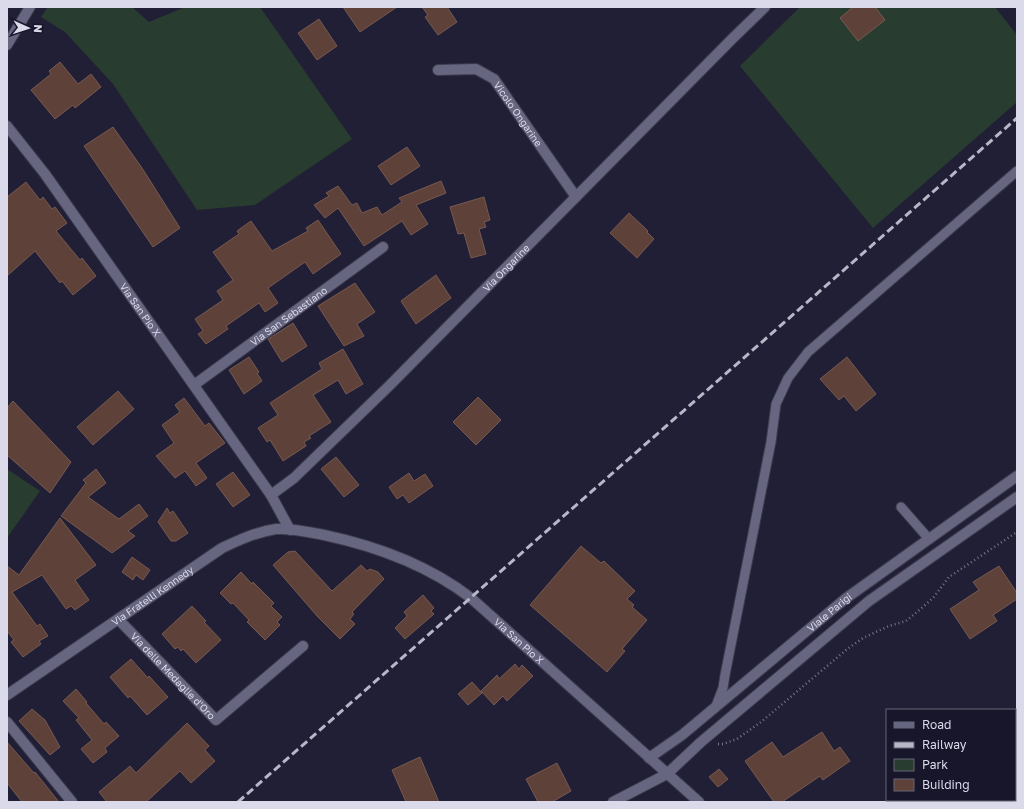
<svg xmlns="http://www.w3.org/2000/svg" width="1024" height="809" viewBox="0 0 1024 809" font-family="'Golos Text',sans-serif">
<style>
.green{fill:#283c2f}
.building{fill:#5e4239;stroke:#775950}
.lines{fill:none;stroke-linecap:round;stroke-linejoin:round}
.lane-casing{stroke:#3d3a4d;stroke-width:11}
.street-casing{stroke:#3d3a4d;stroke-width:12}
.secondary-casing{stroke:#3d3a4d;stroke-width:12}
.path{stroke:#777589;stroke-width:2.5;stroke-dasharray:1 3;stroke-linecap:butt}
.lane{stroke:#676681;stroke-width:9}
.street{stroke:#676681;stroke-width:10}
.secondary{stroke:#676681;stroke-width:10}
.rail{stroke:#b8b7c8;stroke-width:3;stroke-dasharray:8 4;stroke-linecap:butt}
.labels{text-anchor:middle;stroke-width:3.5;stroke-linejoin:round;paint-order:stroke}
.street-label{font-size:10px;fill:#dbdaea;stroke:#18162b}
</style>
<rect width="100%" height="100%" fill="#211f36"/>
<g class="green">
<path d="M48 7H132L149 22 185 7H260L352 139 255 205 197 210 113 84 65 32 41 17Z"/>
<path d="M800 7H995L1017 35V102L873 228 740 66Z"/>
<path d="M7 469 40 491 7 538Z"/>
</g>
<g class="building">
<path d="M343 7H397L360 32Z"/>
<path d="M422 7H447L457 22 438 35 425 17 428 15Z"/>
<path d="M853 7H875L885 20 858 41 840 18Z"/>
<path d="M319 19 337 46 317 60 298 33Z"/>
<path d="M60 62 78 84 91 74 101 87 75 108 73 105 55 119 31 90 51 74 49 71Z"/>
<path d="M113 127 142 168 180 228 153 247 84 146Z"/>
<path d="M407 147 420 166 391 185 378 166Z"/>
<path d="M441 181 446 193 416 205 428 224 411 235 402 221 364 246 338 208 325 218 314 205 329 196 326 193 338 186 352 205 357 203 362 213 377 207 382 215 402 202 399 198Z"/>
<path d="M26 182 40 200 43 197 52 209 55 207 67 223 56 231 80 260 82 258 96 276 73 295 62 281 60 283 35 251 7 276V197Z"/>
<path d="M484 197 490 220 484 222 486 227 479 229 486 254 471 258 464 233 458 234 450 207Z"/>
<path d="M629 213 648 231 647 232 654 239 637 258 610 233Z"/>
<path d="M318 220 341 254 313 274 305 262 268 288 278 303 265 312 259 303 226 326 228 329 206 344 198 334 203 331 195 319 223 300 217 291 233 280 213 252 239 234 237 231 251 221 272 251 308 231 306 228Z"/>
<path d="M436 275 451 298 416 324 401 301Z"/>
<path d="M355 283 375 312 357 324 364 336 344 346 318 306Z"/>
<path d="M293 323 307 346 282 362 268 339Z"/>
<path d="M343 349 363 384 346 394 338 380 313 395 331 422 309 436 311 438 304 442 306 446 283 461 270 440 267 442 258 428 278 415 270 403 322 369 319 363Z"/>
<path d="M249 357 259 372 257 373 262 381 244 394 229 370Z"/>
<path d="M847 357 876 394 856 411 844 396 839 400 820 379Z"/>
<path d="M118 391 134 409 93 445 77 427Z"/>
<path d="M478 397 501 420 476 445 453 422Z"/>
<path d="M184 398 205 426 209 423 225 443 196 463 207 478 196 486 185 471 175 478 156 456 174 443 162 425 180 412 175 405Z"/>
<path d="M13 401 71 462 50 493 7 455V408Z"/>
<path d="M336 457 359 485 344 497 321 469Z"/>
<path d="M96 469 106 483 88 497 119 519 139 504 148 516 128 531 135 536 112 553 61 516 86 483 83 480Z"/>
<path d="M233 472 250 495 233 507 216 484Z"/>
<path d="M409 473 414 481 425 474 433 486 409 503 403 495 397 499 389 487Z"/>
<path d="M167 508 170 513 173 511 188 533 176 541H171L158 522Z"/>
<path d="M60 518 96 565 75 580 89 600 75 610 71 606 66 609 42 575 12 592 37 626 40 624 48 636 39 641 41 644 23 657 11 642 14 640 7 631V566L19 575Z"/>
<path d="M581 546 601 563 604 561 635 591 627 599 634 605 632 607 647 620 622 649 625 651 607 672 530 605Z"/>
<path d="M295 551 332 591 361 565 367 571 370 569 378 572 384 579 352 612 354 614 350 619 355 624 340 639 317 616 273 565 288 552Z"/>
<path d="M132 557 150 570 143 580 136 575 133 580 122 572Z"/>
<path d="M999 566 1017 593V599L993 615 997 621 970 639 950 609 979 590 973 582Z"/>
<path d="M241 572 252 584 253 582 274 603 271 606 282 617 277 622 280 625 265 640 247 622 249 620 233 603 231 604 220 593Z"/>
<path d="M423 595 434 608 431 611 434 614 405 639 395 628 407 616 404 612Z"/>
<path d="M192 606 206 621 204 622 221 640 196 663 183 649 181 651 178 647 175 649 162 634Z"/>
<path d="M131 659 148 678 149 676 168 697 147 715 130 696 128 698 110 677Z"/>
<path d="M515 664 519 669 522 665 533 676 507 701 503 696 494 705 481 691 497 675 499 679Z"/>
<path d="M472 682 482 693 468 705 458 694Z"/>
<path d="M76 689 87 702 86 703 104 724 106 722 119 736 105 748 107 752 93 763 81 749 92 740 76 720 79 718 63 701Z"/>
<path d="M32 709 45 720 60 747 50 755 19 721Z"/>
<path d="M187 723 209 746 205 750 215 761 191 783 180 771 146 802H107L99 792 130 766 136 773Z"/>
<path d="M822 732 834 751 840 747 850 761 823 780 820 776 782 802H774L745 761 772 742 783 757Z"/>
<path d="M7 742 34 773 35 772 59 802H22L7 783Z"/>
<path d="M420 757 439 802H406L392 770Z"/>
<path d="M557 763 571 791 552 802H538L526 779Z"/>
<path d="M719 769 728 779 718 787 709 777Z"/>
</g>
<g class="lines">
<defs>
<g id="lane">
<path d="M901 507 929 539"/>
<path d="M716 706 723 688 725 675 771 442 776 404 788 378 808 352 1017 171"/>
</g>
<g id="street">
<path id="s1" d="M438 70 476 69 494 79 576 197"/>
<path id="s2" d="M7 126 45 174 271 495"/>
<path id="s3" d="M194 385 383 247"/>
<path id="s4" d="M290 530 271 495 294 478 390 385 733 38 765 7"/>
<path id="s5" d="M118 619 216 720 303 646"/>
<path d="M7 722 72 802"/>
<path id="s6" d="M649 758 682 735 845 599 1017 476"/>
<path d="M613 802 667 774 701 742 869 601 1017 497"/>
</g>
<g id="secondary">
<path d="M7 45 30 7"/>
<path id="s7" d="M7 695 222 548C239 540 256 532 276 529 291 528 309 532 324 535 376 546 428 565 471 598L699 802"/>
</g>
</defs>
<use href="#lane" class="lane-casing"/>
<use href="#street" class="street-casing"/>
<use href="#secondary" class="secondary-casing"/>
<path class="path" d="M718 744H723L737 739 761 722 846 650 863 638 889 626 906 621 917 612 933 598 949 577 1017 532"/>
<use href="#lane" class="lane"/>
<use href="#street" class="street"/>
<use href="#secondary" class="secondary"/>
<path class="rail" d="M238 802 1017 118"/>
</g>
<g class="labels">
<g class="street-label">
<text dy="4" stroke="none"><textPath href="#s1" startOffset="101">Vicolo Ongarine</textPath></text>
<text dy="4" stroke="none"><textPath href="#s4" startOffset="367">Via Ongarine</textPath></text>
<text dy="4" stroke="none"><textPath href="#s2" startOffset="227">Via San Pio X</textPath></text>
<text dy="4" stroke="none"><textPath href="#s3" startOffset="117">Via San Sebastiano</textPath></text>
<text dy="4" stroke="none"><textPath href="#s7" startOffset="176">Via Fratelli Kennedy</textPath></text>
<text dy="4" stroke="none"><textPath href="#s6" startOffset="232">Viale Parigi</textPath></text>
<text dy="4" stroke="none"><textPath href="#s7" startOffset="592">Via San Pio X</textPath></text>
<text dy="4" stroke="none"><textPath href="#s5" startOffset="79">Via delle Medaglie d'Oro</textPath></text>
</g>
</g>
<rect width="1024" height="809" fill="none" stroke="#dbdaea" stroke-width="16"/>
<rect x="886" y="709" width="130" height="92" fill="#18162b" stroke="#666477"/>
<rect x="894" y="722" width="20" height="6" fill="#676681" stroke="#666477"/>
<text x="922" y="729" font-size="12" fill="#dbdaea">Road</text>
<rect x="894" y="742" width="20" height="6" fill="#b8b7c8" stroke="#666477"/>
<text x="922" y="749" font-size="12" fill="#dbdaea">Railway</text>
<rect x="894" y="759" width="20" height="12" fill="#283c2f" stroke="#666477"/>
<text x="922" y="769" font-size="12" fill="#dbdaea">Park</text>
<rect x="894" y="779" width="20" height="12" fill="#5e4239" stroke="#666477"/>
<text x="922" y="789" font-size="12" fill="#dbdaea">Building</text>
<g transform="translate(28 28) rotate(93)" stroke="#18162b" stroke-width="3" paint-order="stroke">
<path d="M0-3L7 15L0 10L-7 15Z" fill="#dbdaea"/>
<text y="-6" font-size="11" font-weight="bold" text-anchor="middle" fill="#dbdaea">N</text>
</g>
</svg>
